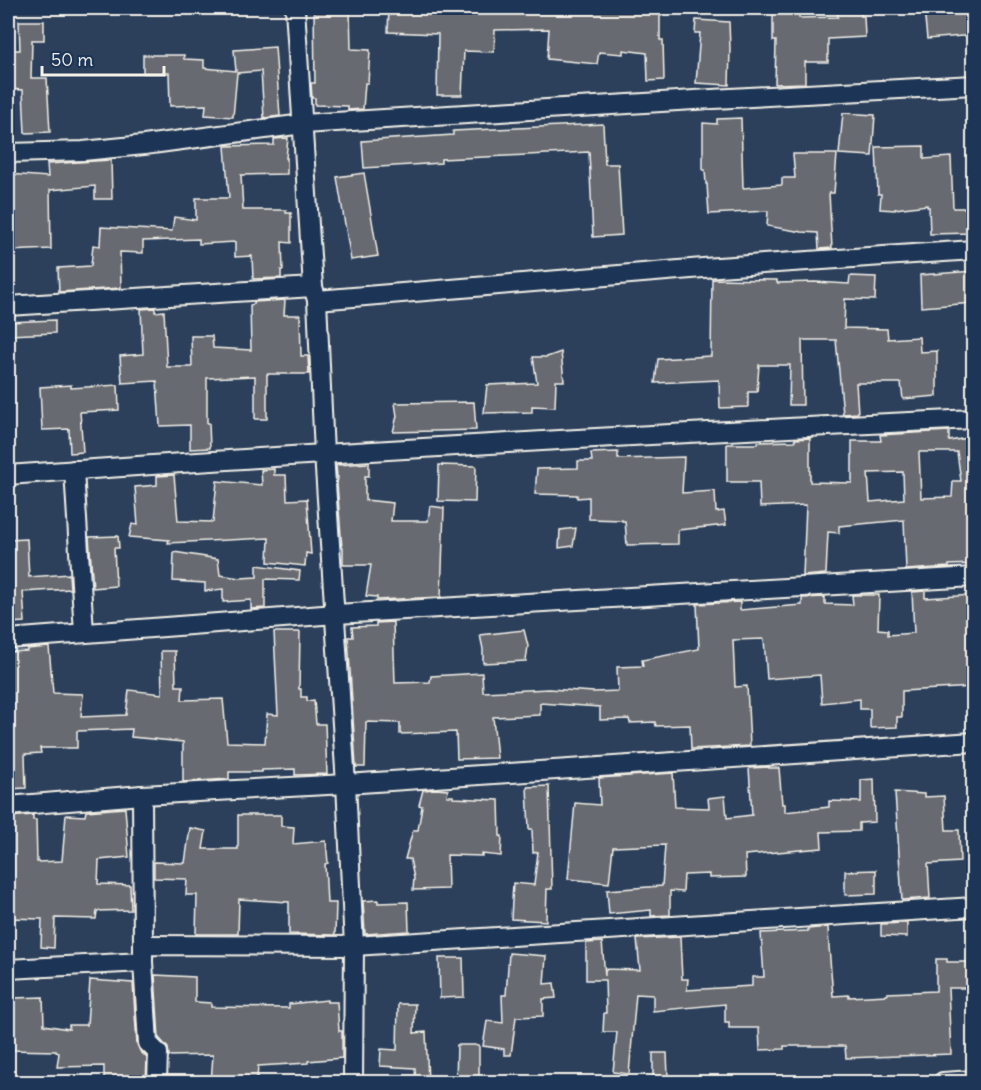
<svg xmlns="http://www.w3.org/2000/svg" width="981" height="1090" viewBox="0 0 981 1090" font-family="Delius,sans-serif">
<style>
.building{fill:#676a71;stroke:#f4f1e8;stroke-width:1.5;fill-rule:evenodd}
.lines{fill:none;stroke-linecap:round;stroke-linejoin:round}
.street-casing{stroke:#f4f1e8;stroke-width:22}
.street{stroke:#1d3557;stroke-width:18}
</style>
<rect width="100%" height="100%" fill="#2c405c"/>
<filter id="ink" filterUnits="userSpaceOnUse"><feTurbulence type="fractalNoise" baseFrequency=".0167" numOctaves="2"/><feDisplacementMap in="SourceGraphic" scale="12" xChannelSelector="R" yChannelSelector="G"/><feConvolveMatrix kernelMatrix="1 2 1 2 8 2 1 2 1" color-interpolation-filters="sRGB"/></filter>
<g filter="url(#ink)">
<g class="building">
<path d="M314 8H350L351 49 370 50 368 83H365L363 109 348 110V106L315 105V98H312L311 83H315Z"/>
<path d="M389 8H452V12L545 10V8H660V40H663L664 80 648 81 647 53 623 50V54L599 52 597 64 547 59 549 29 495 30 494 52 464 51 462 95H437L438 34 388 32Z"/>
<path d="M773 8H799V18L838 17 837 8H861V16H864L865 37 828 39V62H805V83L775 84 776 41H773Z"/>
<path d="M924 8H974V35L927 39Z"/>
<path d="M696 20 729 22 730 49 729 85 696 83 700 33H695Z"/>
<path d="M19 21H44V40H32L31 78H47L50 132 25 133 23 90 8 89V50H20Z"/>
<path d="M275 47 280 116 264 118 261 71 237 73 233 117 205 115 206 105 170 106 169 73H143V55H184V59L204 60V68L236 71 234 50Z"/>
<path d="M843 113 875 115 872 156 839 154Z"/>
<path d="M741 118 743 188 782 185V178H795L793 154H837L834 193H829L832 248 819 249 818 233 802 232 767 226 768 211 709 214 707 184H706L705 170H703V123L717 124V119Z"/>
<path d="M603 124 605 164H618L622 235 593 237 589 152 441 159V163L364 168 362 141 453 135V131Z"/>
<path d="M288 138 286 158H287V174L241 175 243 210H286V213H291V243L282 242 283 270H281V278L253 279 252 256 235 257V242L199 244V239L143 241V253L120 252 121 288 59 292 58 268 91 266 93 245 100 246 101 227 172 231 174 217 196 220V198H229L225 146 274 145V139Z"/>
<path d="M924 146V159L951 157 953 208H972V233L930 234 929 207H927V205L895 209V210L880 209 881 194H878L876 147Z"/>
<path d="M111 160 112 199H95V186L50 190 51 249 8 251V174L48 177 47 164Z"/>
<path d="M364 173 378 256 351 260 337 177Z"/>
<path d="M974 271V303L921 307 920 275Z"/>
<path d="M850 276 876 277 875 300 845 299 844 328 887 329 888 339 919 337 920 352 937 351V396L903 399 901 383H856L858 413 843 414 836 340H802L803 405H789L790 365H759L757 392H748V407L720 408 719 380 655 383 658 359 711 356 712 279 777 280V283L815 282 849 284Z"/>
<path d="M285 300 284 315H300L301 356H308L309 374H267V419H255V376L207 378V423H209L210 448 190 449V425L160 426 157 381 122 383 120 356 143 354 141 309 155 308V312L164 311 167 367H192L191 336H212L213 348 251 350 250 305 254 304V302Z"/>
<path d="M55 320V333L8 335V322Z"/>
<path d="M561 352 564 381H556L555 407 532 406V412L484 413 487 385 537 383 533 357H547Z"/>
<path d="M71 385V388L118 385 119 410 80 412 83 452 70 453 69 429 42 430 40 387Z"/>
<path d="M474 402 476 430 393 432 397 416 395 403Z"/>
<path d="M949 431V441L974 437V564L949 565V567L906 570 904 520 839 526V533L828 532 826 574 803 576 806 505 760 507 759 482H727V444H758V442L795 441V439L810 438V482L852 483V441H881L880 435ZM919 452H957L961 481H953L952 497 921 498ZM903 472 904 499 870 502 868 473Z"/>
<path d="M618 452V459L684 457 682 493 715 491 716 512 724 511 726 525 678 530V544L627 545 625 521H622V520L589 519V497L577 498V495L535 494 537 469 578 468V461H592L591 453Z"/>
<path d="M369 463V476H365V500L393 503 391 521H428L430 506 444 508 441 597 377 600V597L366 596 371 565H343V548H342L337 484 338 477H337L336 465Z"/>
<path d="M439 465 476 466 475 502 438 501Z"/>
<path d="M274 469V475H286L287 500 307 499 311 554 306 553 305 566 268 562 269 538 168 543 169 540 129 537 132 524 138 525 135 487 157 485V476L174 475 178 521 213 522 217 481 262 485 261 470Z"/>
<path d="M576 528 573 546 559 548 560 530Z"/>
<path d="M118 536 119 548H114L116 586 93 588 89 537Z"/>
<path d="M27 539 29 577 69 574 70 589 23 592 25 622 8 623V540Z"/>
<path d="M174 552 218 559 220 575 240 578 257 577V565L300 571 299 580 265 579V608L251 609V600L223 602V589L205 591V583L173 581Z"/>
<path d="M925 591V598L974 595V687L902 691V717H897V727L870 728V709H860V699L822 703 820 675 767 679 764 639 733 640 735 687 747 686 750 746 691 749 690 725 656 726 655 722 630 723 629 719 600 720V707L540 703V715L493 717 497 758 457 759 456 732 400 734V723L366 722 365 767H356L348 637H353L352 627 376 626V623L393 622 395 683 430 682 431 676 482 673 483 692 549 689 594 692 618 691 617 667 643 666 642 660 699 649 697 604 740 602V610L802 605V598L825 597V604L853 605 852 595H879L878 629 888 630V635L914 633 912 592Z"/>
<path d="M524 630 528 646 526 661 483 663V649L480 635Z"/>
<path d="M274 632H300L299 689H301V697H307V701L314 700 316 724H325L327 774 295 775V769L262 770V772H229V779L183 782V742L131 737 132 729 77 731V748H40L41 753 25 754 26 788 8 789V652L27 651V649L49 647 53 693 83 694 81 717 126 715 129 690 162 694 161 651H175L176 686H183L182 700 223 699 227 742 265 743 267 714 278 715Z"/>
<path d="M769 767V768H779L782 804H785V812L829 807V801L861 802V780L874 779 875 822 859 823V831L821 832 822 848 745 855 746 877 709 878V874L684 875 683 892 670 891V915L651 916V910L609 914 607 890 662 886 665 845 613 847 609 883 568 879 575 803 600 805 599 778 673 773 675 807 709 808 708 798 725 796 727 818 752 815 749 768Z"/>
<path d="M549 786 552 889H547L546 921 511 919 513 883 534 885 538 852 533 853 532 829H529L527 787Z"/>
<path d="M436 789 448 790 447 796H453V798L499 800 500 836H502L501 856 482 854V856L447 855 448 889 413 890 414 878 410 859H405L413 830H418L422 806 419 805 423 790Z"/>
<path d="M895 792 924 794V797L944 796 946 830H959L960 862 928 864 930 898 902 900Z"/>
<path d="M125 808 129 857 99 860 98 884 130 885 131 910 97 911 96 919 55 918 54 948 41 947 42 919 8 918V817L33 815V820H36L37 862 62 861 66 815 85 816 86 811Z"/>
<path d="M238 815H281V826L294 827 293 844 326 841 328 863 325 864 327 903H336L335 935 289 934V902L239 899 238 934H196L197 895H186L187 879 154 878V862L185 863 190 828 206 831 203 849H238Z"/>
<path d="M876 870V894L845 895V871Z"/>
<path d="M378 900V903L408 902 409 931 365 934 363 901Z"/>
<path d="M907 923V937L881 936V924Z"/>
<path d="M828 927 829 947 833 996 849 995V997L887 995V993L936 991V959H947V962H973V988H948L951 1054 846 1058 845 1046H784V1049L760 1050 759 1028H729V1022H725V1004L653 1011V995L636 994 629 1074 613 1072 617 1032H603L604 1013H606L605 980H586V943L602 942 605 976V969L640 970 637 939 680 937 682 979H688L687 990 752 986V977H764L761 933 808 931V929Z"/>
<path d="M509 953 546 956 544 984 554 983 556 998 543 999V1016L516 1017 511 1055H504V1049L483 1046 487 1021 503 1023 502 995H506Z"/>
<path d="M439 958H463L464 997 440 998Z"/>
<path d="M155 975 195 977V1002L211 1003V1007L289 1008V1004L327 1000V1002H337L339 1031H342V1058L308 1061V1063L258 1066 257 1079 239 1078 238 1083 211 1082 213 1055 169 1056 168 1048 159 1038Z"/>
<path d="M90 980 133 983 137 1044 140 1051 147 1058 146 1083H104V1066L57 1067 59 1053 56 1052V1051L8 1050V1032H13L14 998 43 997 44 1025 69 1029V1025H87Z"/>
<path d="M398 1004H415L414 1034V1033L426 1032 428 1083H416L415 1068 380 1066 381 1049 397 1050Z"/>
<path d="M457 1045H479V1083H456Z"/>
<path d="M653 1053H667L668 1076H653Z"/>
</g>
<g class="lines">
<defs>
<g id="street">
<path d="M295 8 313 287 317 300 324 454 346 784 354 946 353 1082"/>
<path d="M8 153 83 151 144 145 303 124 694 100 974 85"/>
<path d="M317 300 703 268 974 250"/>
<path d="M8 306 313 287"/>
<path d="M74 470 84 633"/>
<path d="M8 475C329 452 651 434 974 419"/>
<path d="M8 639 336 614 974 577"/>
<path d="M142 795 143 945"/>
<path d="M8 806 142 795 346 784 974 742"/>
<path d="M143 962 148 1043 158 1053 157 1082"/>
<path d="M8 969 143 962V945L354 946 974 907"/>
<path d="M943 1082 974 1080"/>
</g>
</defs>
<use href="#street" class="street-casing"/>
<use href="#street" class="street"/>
</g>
</g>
<rect width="981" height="1090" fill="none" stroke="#1d3557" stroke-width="30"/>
<rect x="15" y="15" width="951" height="1060" fill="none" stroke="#f4f1e8" stroke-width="2" filter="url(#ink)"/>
<path d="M42 66v9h122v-9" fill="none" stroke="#f4f1e8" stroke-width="3"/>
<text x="51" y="66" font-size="18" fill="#f4f1e8" stroke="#1d3557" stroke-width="4.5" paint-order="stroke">50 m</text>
</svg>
